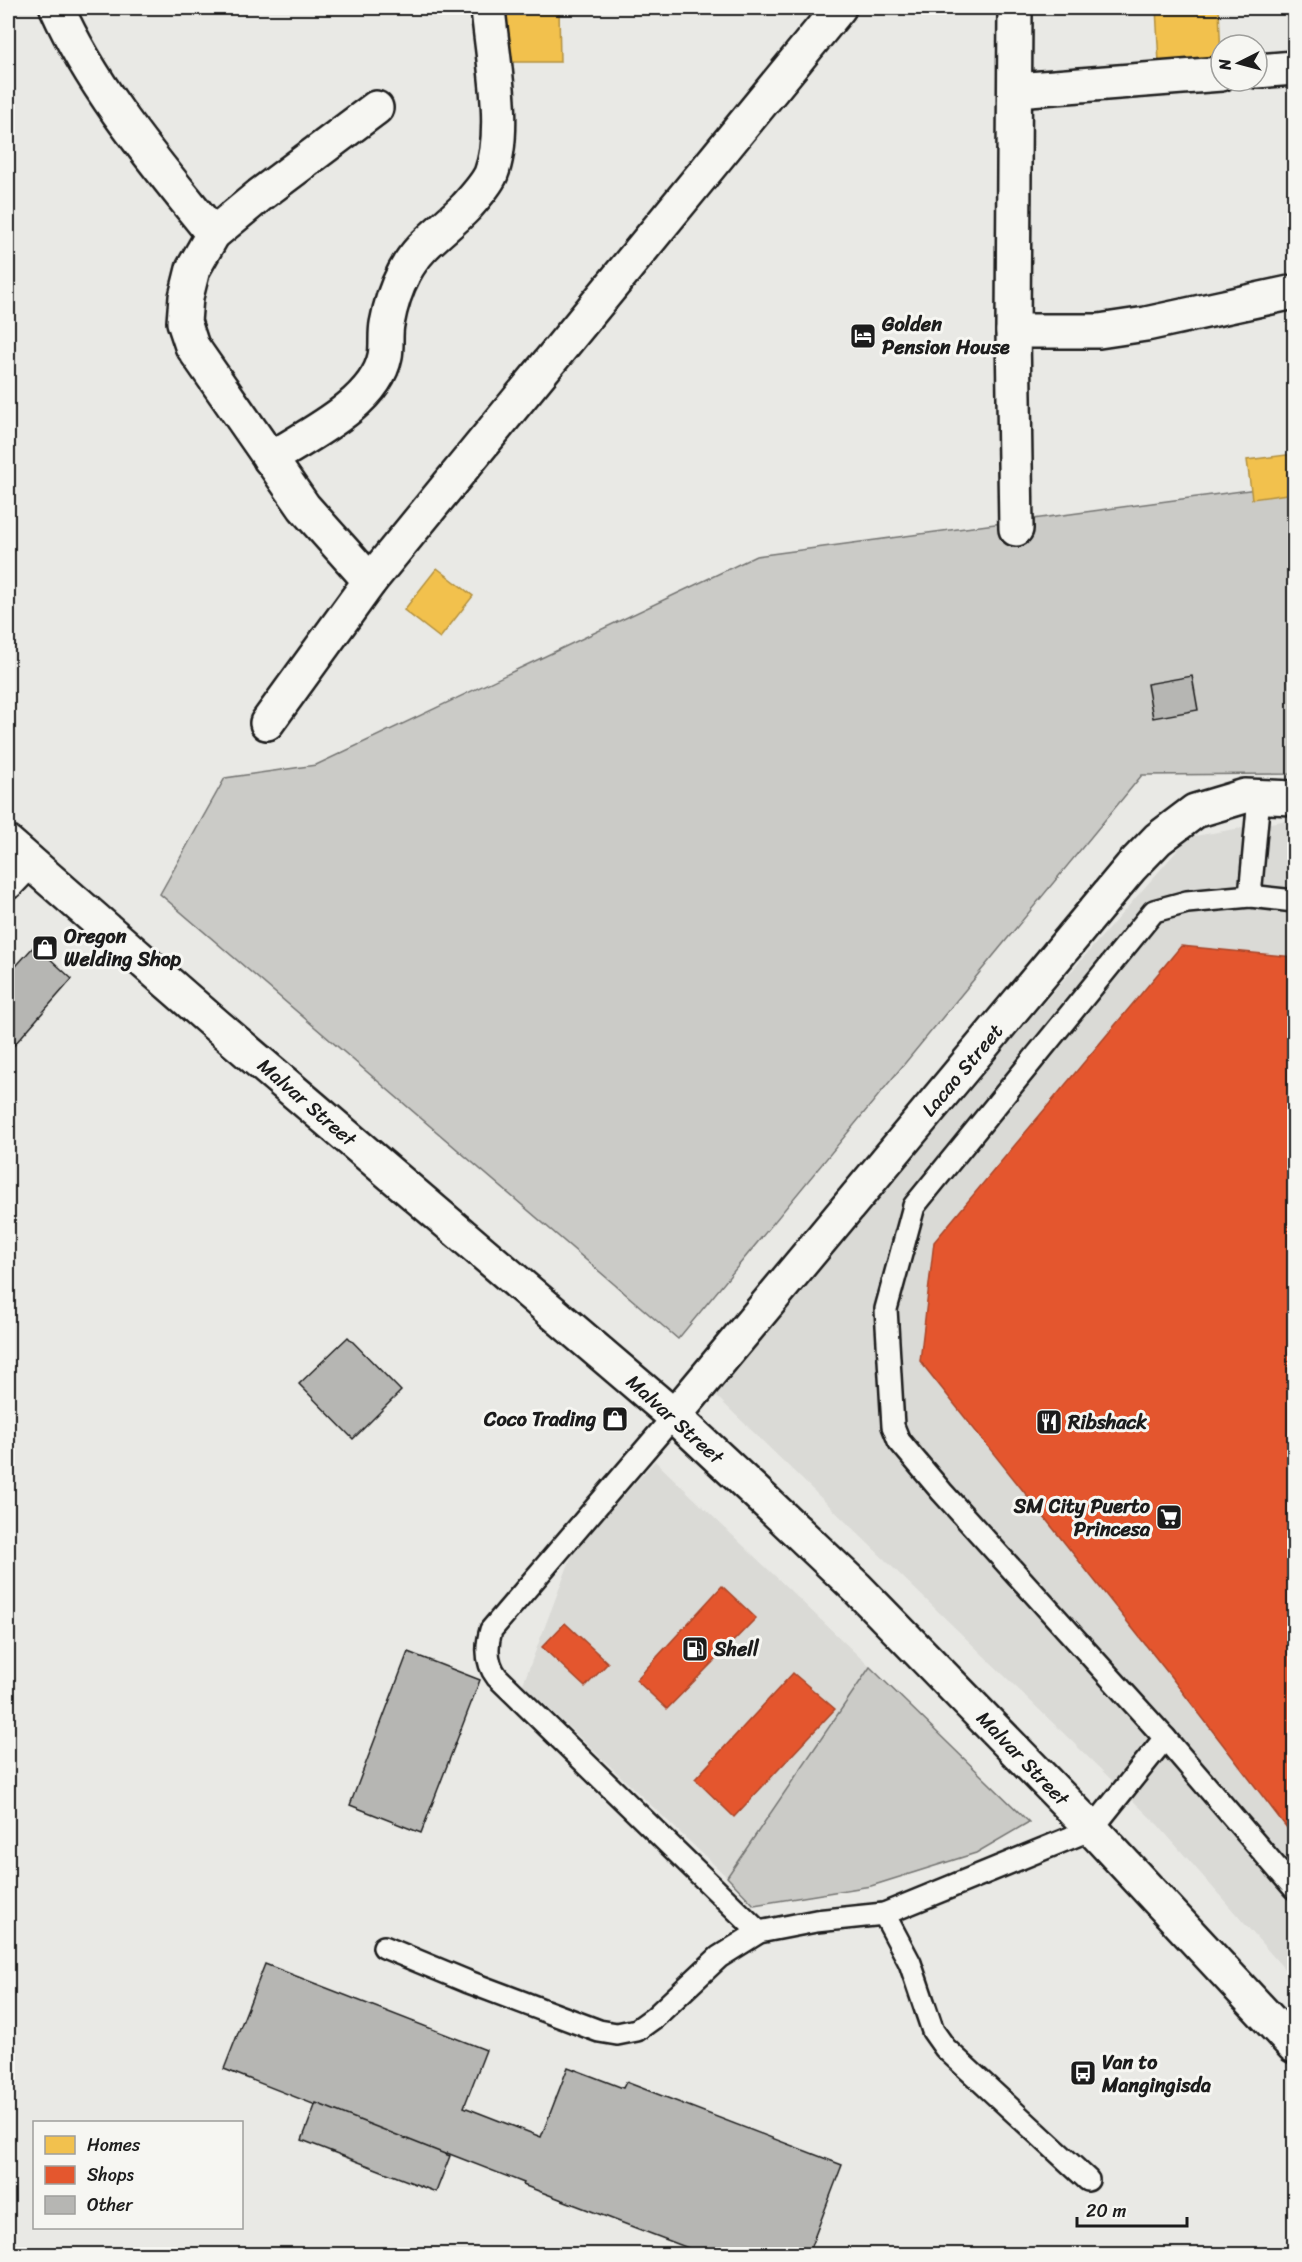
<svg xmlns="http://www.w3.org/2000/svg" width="1302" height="2262" viewBox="0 0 1302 2262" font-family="Sriracha,sans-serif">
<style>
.built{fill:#dadad6}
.green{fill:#cbcbc7;stroke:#747472;stroke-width:1.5}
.homes{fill:#f2c14e;stroke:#b2903f;stroke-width:1.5}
.shops{fill:#e4572e;stroke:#a84529;stroke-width:1.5}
.building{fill:#b6b6b3;stroke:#1c1c1c;stroke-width:1.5}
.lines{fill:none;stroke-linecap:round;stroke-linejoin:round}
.lane-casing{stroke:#1c1c1c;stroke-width:26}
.street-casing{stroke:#1c1c1c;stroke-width:38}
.secondary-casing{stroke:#1c1c1c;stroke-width:38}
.lane{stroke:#f6f6f2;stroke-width:21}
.street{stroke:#f6f6f2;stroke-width:33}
.secondary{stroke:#f6f6f2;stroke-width:33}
.labels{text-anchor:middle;stroke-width:6;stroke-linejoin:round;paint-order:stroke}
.poi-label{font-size:20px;font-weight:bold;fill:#1c1c1c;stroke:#f6f6f2;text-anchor:start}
.street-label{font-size:20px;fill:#1c1c1c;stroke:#f6f6f2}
</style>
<rect width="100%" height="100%" fill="#e9e9e5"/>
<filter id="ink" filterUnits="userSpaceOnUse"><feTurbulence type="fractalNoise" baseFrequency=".0167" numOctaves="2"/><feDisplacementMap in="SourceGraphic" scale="12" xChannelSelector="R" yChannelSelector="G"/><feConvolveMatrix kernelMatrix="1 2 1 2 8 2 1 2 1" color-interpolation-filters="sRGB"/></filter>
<g filter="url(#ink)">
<g class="built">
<path d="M1294 819V1980L1158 1825 710 1390 863 1209 1189 837Z"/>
<path d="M655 1461 870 1667 727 1877 523 1684 574 1550Z"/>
</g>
<g class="green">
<path d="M1294 484V774L1142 775 678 1339 160 894 225 778 316 765 756 556Z"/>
<path d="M870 1667 1029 1822 976 1853 871 1886 754 1905 727 1877Z"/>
</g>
<g class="homes">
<path d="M498 8H559L560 62H498Z"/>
<path d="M1156 8H1219L1221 60 1159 63Z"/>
<path d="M1294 454V493L1252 499 1247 460Z"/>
<path d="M437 568 473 596 440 638 404 610Z"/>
</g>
<g class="shops">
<path d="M1181 946 1294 957V1837L1168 1673 920 1361 934 1242Z"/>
<path d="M722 1586 756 1618 667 1709 636 1680Z"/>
<path d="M565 1623 608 1663 585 1687 542 1647Z"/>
<path d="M793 1673 835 1709 734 1817 695 1779Z"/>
</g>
<g class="building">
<path d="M1192 676 1198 710 1153 718 1147 684Z"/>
<path d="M35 945 72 979 8 1052V975Z"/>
<path d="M348 1337 401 1391 353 1439 299 1384Z"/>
<path d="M408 1652 480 1680 421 1833 350 1805Z"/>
<path d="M265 1964 486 2050 464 2107 541 2137 568 2067 623 2088 626 2082 842 2165 808 2254H704L523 2185 524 2183 447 2153 445 2156 224 2069Z"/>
<path d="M316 2103 450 2156 436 2192 302 2140Z"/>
</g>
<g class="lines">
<defs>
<g id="lane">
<path d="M1250 896 1259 797"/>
<path d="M1294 901 1250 896 1187 902 1154 911 914 1206 886 1309 893 1426 899 1441 942 1492 1165 1738 1294 1888"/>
<path d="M674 1416 491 1630C486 1647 486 1663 497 1677L759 1932"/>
<path d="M884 1914 910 1963 933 2031 945 2048 1088 2180"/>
<path d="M384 1947 466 1981 599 2031 617 2034 637 2030 655 2017 719 1957 759 1932 816 1921 884 1914 1092 1829 1165 1738"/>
</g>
<g id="street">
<path d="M57 8C94 91 156 163 213 234"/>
<path d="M1015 8 1013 331 1016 529"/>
<path d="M1257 71 1294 68"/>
<path d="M1016 90 1221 74"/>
<path d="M1013 331H1099L1146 324 1294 292"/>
<path d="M270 459C308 435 376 403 385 356 387 346 385 335 387 324 390 307 396 288 404 273 419 244 445 229 466 207 474 198 486 185 491 174 508 130 492 55 488 8"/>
<path d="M370 581 304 507 192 346 184 322 186 297 193 269 213 234 260 195 376 108"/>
<path d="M267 723 370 581 839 8"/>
<path d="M8 882 28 861"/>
<path d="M674 1416 1131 867 1158 839 1195 811 1245 796 1294 798"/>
</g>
<path id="secondary" d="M8 843 215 1024 674 1416 763 1499 857 1588 1092 1829 1294 2046"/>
</defs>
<use href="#lane" class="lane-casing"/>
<use href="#street" class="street-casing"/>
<use href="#secondary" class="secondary-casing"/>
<use href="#lane" class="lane"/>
<use href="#street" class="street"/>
<use href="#secondary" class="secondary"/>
</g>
</g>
<defs>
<symbol id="hotel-square" viewBox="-11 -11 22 22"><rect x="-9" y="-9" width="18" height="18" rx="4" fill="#1c1c1c" stroke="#f6f6f2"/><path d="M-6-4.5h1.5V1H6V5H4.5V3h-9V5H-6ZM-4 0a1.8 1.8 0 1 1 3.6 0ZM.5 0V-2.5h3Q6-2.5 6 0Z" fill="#fff"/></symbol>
<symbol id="shop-square" viewBox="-11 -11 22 22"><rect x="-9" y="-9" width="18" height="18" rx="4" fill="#1c1c1c" stroke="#f6f6f2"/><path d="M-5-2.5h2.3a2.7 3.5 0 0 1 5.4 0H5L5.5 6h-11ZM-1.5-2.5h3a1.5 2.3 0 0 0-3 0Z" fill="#fff"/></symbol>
<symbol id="restaurant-square" viewBox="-11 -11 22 22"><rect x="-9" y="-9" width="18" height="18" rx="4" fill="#1c1c1c" stroke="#f6f6f2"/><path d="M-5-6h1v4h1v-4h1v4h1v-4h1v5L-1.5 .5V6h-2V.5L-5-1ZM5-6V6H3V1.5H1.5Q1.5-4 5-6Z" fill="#fff"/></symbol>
<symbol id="supermarket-square" viewBox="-11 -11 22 22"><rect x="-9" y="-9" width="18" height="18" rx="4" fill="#1c1c1c" stroke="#f6f6f2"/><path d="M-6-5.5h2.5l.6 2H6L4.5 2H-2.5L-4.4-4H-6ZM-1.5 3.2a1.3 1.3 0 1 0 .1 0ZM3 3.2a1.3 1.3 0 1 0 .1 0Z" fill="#fff"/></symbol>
<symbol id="fuel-square" viewBox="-11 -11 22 22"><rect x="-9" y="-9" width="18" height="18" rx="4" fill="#1c1c1c" stroke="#f6f6f2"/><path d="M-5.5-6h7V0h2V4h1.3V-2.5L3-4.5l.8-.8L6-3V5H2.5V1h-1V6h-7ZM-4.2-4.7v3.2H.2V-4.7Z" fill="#fff"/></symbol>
<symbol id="bus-square" viewBox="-11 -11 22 22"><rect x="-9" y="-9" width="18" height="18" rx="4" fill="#1c1c1c" stroke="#f6f6f2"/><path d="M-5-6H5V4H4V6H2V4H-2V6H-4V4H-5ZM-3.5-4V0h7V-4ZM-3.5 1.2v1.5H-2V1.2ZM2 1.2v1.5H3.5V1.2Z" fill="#fff"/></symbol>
</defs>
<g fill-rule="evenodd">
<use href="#hotel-square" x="848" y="321" width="30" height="30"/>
<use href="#shop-square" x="30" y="933" width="30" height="30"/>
<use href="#shop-square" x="600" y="1404" width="30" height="30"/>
<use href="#restaurant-square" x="1034" y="1407" width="30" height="30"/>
<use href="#supermarket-square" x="1154" y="1502" width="30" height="30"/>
<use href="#fuel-square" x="680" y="1634" width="30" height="30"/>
<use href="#bus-square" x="1068" y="2058" width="30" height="30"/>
</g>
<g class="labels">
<g class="poi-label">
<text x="882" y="331">Golden<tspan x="882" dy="23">Pension House</tspan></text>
<text x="64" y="943">Oregon<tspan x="64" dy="23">Welding Shop</tspan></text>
<text x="596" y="1426" text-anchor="end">Coco Trading</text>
<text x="1068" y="1429">Ribshack</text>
<text x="1150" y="1513" text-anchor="end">SM City Puerto<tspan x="1150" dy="23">Princesa</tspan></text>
<text x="714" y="1656">Shell</text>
<text x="1102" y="2069">Van to<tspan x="1102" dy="23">Mangingisda</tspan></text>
</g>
<g class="street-label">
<text transform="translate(962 1070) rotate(-50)" y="7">Lacao Street</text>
<text transform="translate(307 1102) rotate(41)" y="7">Malvar Street</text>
<text transform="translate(675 1419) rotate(42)" y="7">Malvar Street</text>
<text transform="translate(1023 1758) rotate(46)" y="7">Malvar Street</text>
</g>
</g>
<rect width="1302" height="2262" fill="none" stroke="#f6f6f2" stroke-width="30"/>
<rect x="15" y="15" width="1272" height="2232" fill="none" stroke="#1c1c1c" stroke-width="2" filter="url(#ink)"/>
<rect x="33" y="2121" width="210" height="108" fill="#f6f6f2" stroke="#9f9f9c" stroke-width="1.5"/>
<rect x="45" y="2136" width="30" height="18" fill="#f2c14e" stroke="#9f9f9c" stroke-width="1.5"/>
<text x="87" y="2151" font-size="18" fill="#1c1c1c">Homes</text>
<rect x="45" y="2166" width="30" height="18" fill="#e4572e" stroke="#9f9f9c" stroke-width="1.5"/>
<text x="87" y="2181" font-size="18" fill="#1c1c1c">Shops</text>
<rect x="45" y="2196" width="30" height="18" fill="#b6b6b3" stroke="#9f9f9c" stroke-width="1.5"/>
<text x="87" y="2211" font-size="18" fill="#1c1c1c">Other</text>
<g transform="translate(1239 63) rotate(264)"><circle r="28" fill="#f6f6f2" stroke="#9f9f9c" stroke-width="1.5"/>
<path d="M0-4.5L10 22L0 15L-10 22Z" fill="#1c1c1c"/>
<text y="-9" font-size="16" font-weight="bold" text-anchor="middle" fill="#1c1c1c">N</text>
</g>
<path d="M1077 2217v9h110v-9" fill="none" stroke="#1c1c1c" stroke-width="3"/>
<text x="1086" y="2217" font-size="18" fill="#1c1c1c" stroke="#f6f6f2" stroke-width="4.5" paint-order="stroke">20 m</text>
</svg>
